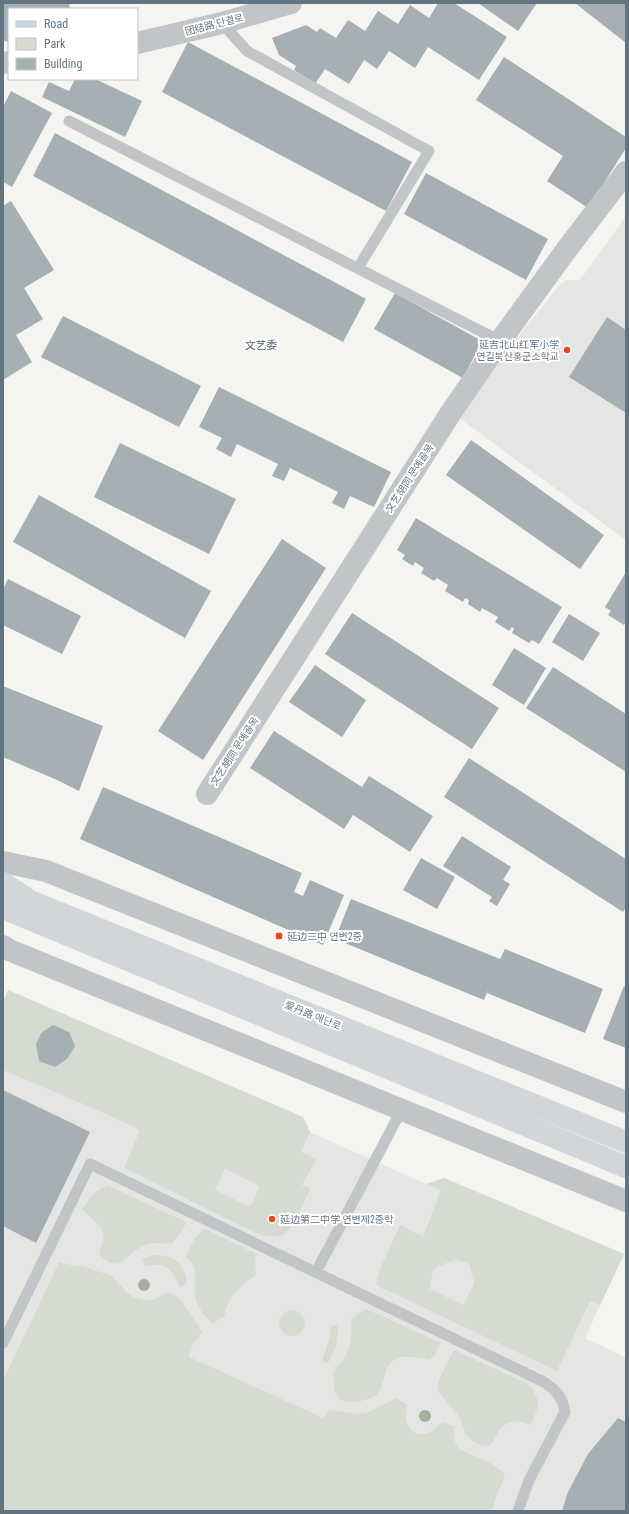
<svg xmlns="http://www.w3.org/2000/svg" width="629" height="1514" viewBox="0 0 629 1514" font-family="'Roboto Condensed','Noto Sans SC','Noto Sans KR',sans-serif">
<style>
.built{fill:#e5e6e4}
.green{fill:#d5dbd1;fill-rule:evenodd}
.building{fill:#a6afb4}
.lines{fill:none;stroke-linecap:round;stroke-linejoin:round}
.service{stroke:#c1c5c8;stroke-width:11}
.minor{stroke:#c1c5c8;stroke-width:22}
.tertiary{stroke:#c1c5c8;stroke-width:22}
.primary{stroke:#d1d6da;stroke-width:22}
.tree{fill:#a6b0a1}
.poi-dot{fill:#e64b1e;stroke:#fff;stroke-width:1.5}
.labels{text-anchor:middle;stroke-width:4;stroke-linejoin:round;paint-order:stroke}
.street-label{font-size:10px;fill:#627482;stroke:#fff}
.poi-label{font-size:10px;fill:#627482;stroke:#fff;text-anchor:start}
.neighbourhood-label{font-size:11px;fill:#515d67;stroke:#fff}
</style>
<rect width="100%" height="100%" fill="#f4f4f0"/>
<g class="built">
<path d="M626 216V540L456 416 560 284 567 280H580Z"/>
<path d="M8 990 303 1117 310 1132 426 1184 444 1178 624 1254 585 1338 626 1358V1511H3V1002Z"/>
</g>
<g class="green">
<path d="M8 990 303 1117 310 1132 301 1152 316 1159 302 1185 310 1189C304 1201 293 1234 279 1236 270 1238 262 1234 254 1232L124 1168 140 1130 93 1108 3 1070V1002ZM225 1169 260 1186 250 1207 215 1190Z"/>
<path d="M444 1178 624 1254 600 1305 590 1301 557 1371 376 1285 380 1269 400 1225 423 1237 441 1190 427 1184ZM456 1259 469 1264 474 1283 463 1305 430 1289 433 1269Z"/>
<path d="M107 1185 186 1222C183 1232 178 1237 171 1244 161 1243 152 1242 143 1246 125 1254 120 1276 99 1254L104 1236 101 1227 82 1209 94 1193Z"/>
<path d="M205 1229 255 1253 256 1275C239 1286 229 1296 224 1317L212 1323C206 1317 200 1311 197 1303 190 1286 203 1269 186 1257 191 1245 194 1236 205 1229Z"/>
<path d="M153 1255C176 1256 183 1261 187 1283L180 1287C171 1269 168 1261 145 1267L142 1259Z"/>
<path d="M59 1262 66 1264 85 1267 112 1276 128 1293 135 1298 151 1301 166 1293 174 1294 182 1301 202 1332 193 1344 189 1357 323 1418 330 1410 357 1414 369 1412 396 1398 407 1405C401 1435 423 1444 442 1422L453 1426 455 1442 459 1449 492 1464 503 1472 505 1476 496 1497 492 1511H3V1381Z"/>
<path d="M366 1309 441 1343 435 1354 430 1360C419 1358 404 1353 394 1360 381 1368 387 1385 376 1395 370 1401 345 1405 338 1398 333 1392 334 1380 333 1373 349 1353 353 1346 351 1319Z"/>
<circle cx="292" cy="1323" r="13"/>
<path d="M339 1325 336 1347 328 1363 322 1361 329 1340 331 1326Z"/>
<path d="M454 1350 528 1384C542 1400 539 1408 530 1425 517 1419 507 1419 498 1432 496 1435 495 1440 492 1443 486 1450 473 1443 468 1437 463 1431 462 1421 458 1415 451 1406 442 1399 437 1388L440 1377Z"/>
</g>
<g class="building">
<path d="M3 3H69L70 9H9L8 42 3 40Z"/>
<path d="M438 3H454L507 37 479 80 428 47 415 68 389 51 377 69 364 60 349 84 325 69 315 84 294 70 296 66 279 55 272 38 306 25 317 32 320 28 336 38 348 20 365 31 378 11 398 24 410 5 429 18Z"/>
<path d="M478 3H537L518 31Z"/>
<path d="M575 3H626V43Z"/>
<path d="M188 42 412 162 386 211 162 92Z"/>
<path d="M504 57 626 137V148L588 208 547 181 563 156 476 100Z"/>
<path d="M75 79H95L142 101 125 137 42 97 49 82 69 91Z"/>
<path d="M11 91 52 113 12 187 3 182V107Z"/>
<path d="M55 133 366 299 343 342 33 176Z"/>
<path d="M426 173 548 239 526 280 404 214Z"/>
<path d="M11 201 54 270 24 288 43 319 16 335 32 362 3 380V206Z"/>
<path d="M395 293 482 341 463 378 374 329Z"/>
<path d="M63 316 201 386 179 427 41 357Z"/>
<path d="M607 317 626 330V413L569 377Z"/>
<path d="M219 387 391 472 374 507 350 496 344 509 332 503 338 492 290 468 284 481 272 476 278 464 237 444 231 457 216 449 222 438 199 427Z"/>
<path d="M471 440 604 535 580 569 446 475Z"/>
<path d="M120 443 236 499 209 554 94 497Z"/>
<path d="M39 495 211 591 185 638 13 542Z"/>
<path d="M416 518 562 607 539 644 532 640 529 643 512 633 514 629 512 627 509 631 495 622 498 617 482 608 480 612 468 604 469 600 465 598 463 602 445 591 448 585 437 578 434 581 421 573 424 568 415 562 413 566 402 559 405 555 397 550Z"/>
<path d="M282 539 326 568 203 760 158 731Z"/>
<path d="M626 572V622L624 625 608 615 611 611 605 607Z"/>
<path d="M8 579 81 616 62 654 3 625V589Z"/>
<path d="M352 613 499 708 472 749 325 654Z"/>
<path d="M569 614 600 633 583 661 552 642Z"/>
<path d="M514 648 546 668 524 705 492 685Z"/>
<path d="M315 665 366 700 342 737 289 702Z"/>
<path d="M553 667 626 714V772L526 708Z"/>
<path d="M3 686 103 726 79 791 57 780 3 757Z"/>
<path d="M274 731 362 787 369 776 433 816 410 852 353 815 344 829 250 768Z"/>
<path d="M469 758 626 859V907L623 912 444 797Z"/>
<path d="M103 787 302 873 294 892 303 896 310 880 344 895 323 945 80 839Z"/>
<path d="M462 836 511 867 503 880 510 884 497 906 489 901 492 897 443 866Z"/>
<path d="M421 858 455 877 437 909 403 890Z"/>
<path d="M351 899 500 959 505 949 603 989 585 1033 487 993 489 987 484 1000 335 939Z"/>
<path d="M624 986 626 987V1048L603 1039Z"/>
<path d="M53 1025 69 1032 75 1046 67 1059 55 1067 39 1061 36 1044 41 1033Z"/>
<path d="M3 1090 90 1132 36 1243 3 1226Z"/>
<path d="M618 1418 626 1422V1511H562L568 1492 588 1454Z"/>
</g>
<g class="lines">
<g class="service">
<path d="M222 23 247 51 429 151 358 268"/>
<path d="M69 121 500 341"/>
<path d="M316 1272 402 1109"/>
<path d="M3 1343 90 1164 544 1382C557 1391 562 1396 565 1412L529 1480 518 1511"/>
</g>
<g class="minor">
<path d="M137 43 222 23 291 3"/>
<path d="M3 63 9 62"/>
<path d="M207 794 450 414 500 341 567 249 626 172"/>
</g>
<g class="tertiary">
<path d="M3 862 46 871 626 1102"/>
<path d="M3 946 9 950 626 1201"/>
</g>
<g class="primary">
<path d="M3 883 30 901 626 1142"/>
<path d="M3 908 626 1167"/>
</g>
</g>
<g class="tree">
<circle cx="144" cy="1285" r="6"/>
<circle cx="425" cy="1416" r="6"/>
</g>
<g class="poi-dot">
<circle cx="567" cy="350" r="4"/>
<rect x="275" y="932" width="8" height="8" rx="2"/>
<circle cx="272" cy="1219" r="4"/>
</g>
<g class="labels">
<g class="street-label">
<text transform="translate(214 24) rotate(-14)" y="4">团结路 단결로</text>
<text transform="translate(409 478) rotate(-57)" y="4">文艺胡同 문예골목</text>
<text transform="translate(234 751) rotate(-57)" y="4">文艺胡同 문예골목</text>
<text transform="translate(313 1015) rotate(22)" y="4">爱丹路 애단로</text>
</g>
<g class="poi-label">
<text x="559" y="348" text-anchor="end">延吉北山红军小学<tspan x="559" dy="12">연길북산홍군소학교</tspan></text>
<text x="287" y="940">延边二中 연변2중</text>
<text x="280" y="1223">延边第二中学 연변제2중학</text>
</g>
<g class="neighbourhood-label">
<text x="261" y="349">文艺委</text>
</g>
</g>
<rect width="629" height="1514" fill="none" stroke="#627482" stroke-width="8"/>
<rect x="8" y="8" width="130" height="72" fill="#ffffff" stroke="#c0c7cd"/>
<rect x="16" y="21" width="20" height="6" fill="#d1d6da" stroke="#c0c7cd"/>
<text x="44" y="28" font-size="12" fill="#627482">Road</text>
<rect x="16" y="38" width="20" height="12" fill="#d5dbd1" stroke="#c0c7cd"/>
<text x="44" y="48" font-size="12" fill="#627482">Park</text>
<rect x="16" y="58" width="20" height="12" fill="#a6afb4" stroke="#c0c7cd"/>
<text x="44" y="68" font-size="12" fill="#627482">Building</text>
</svg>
